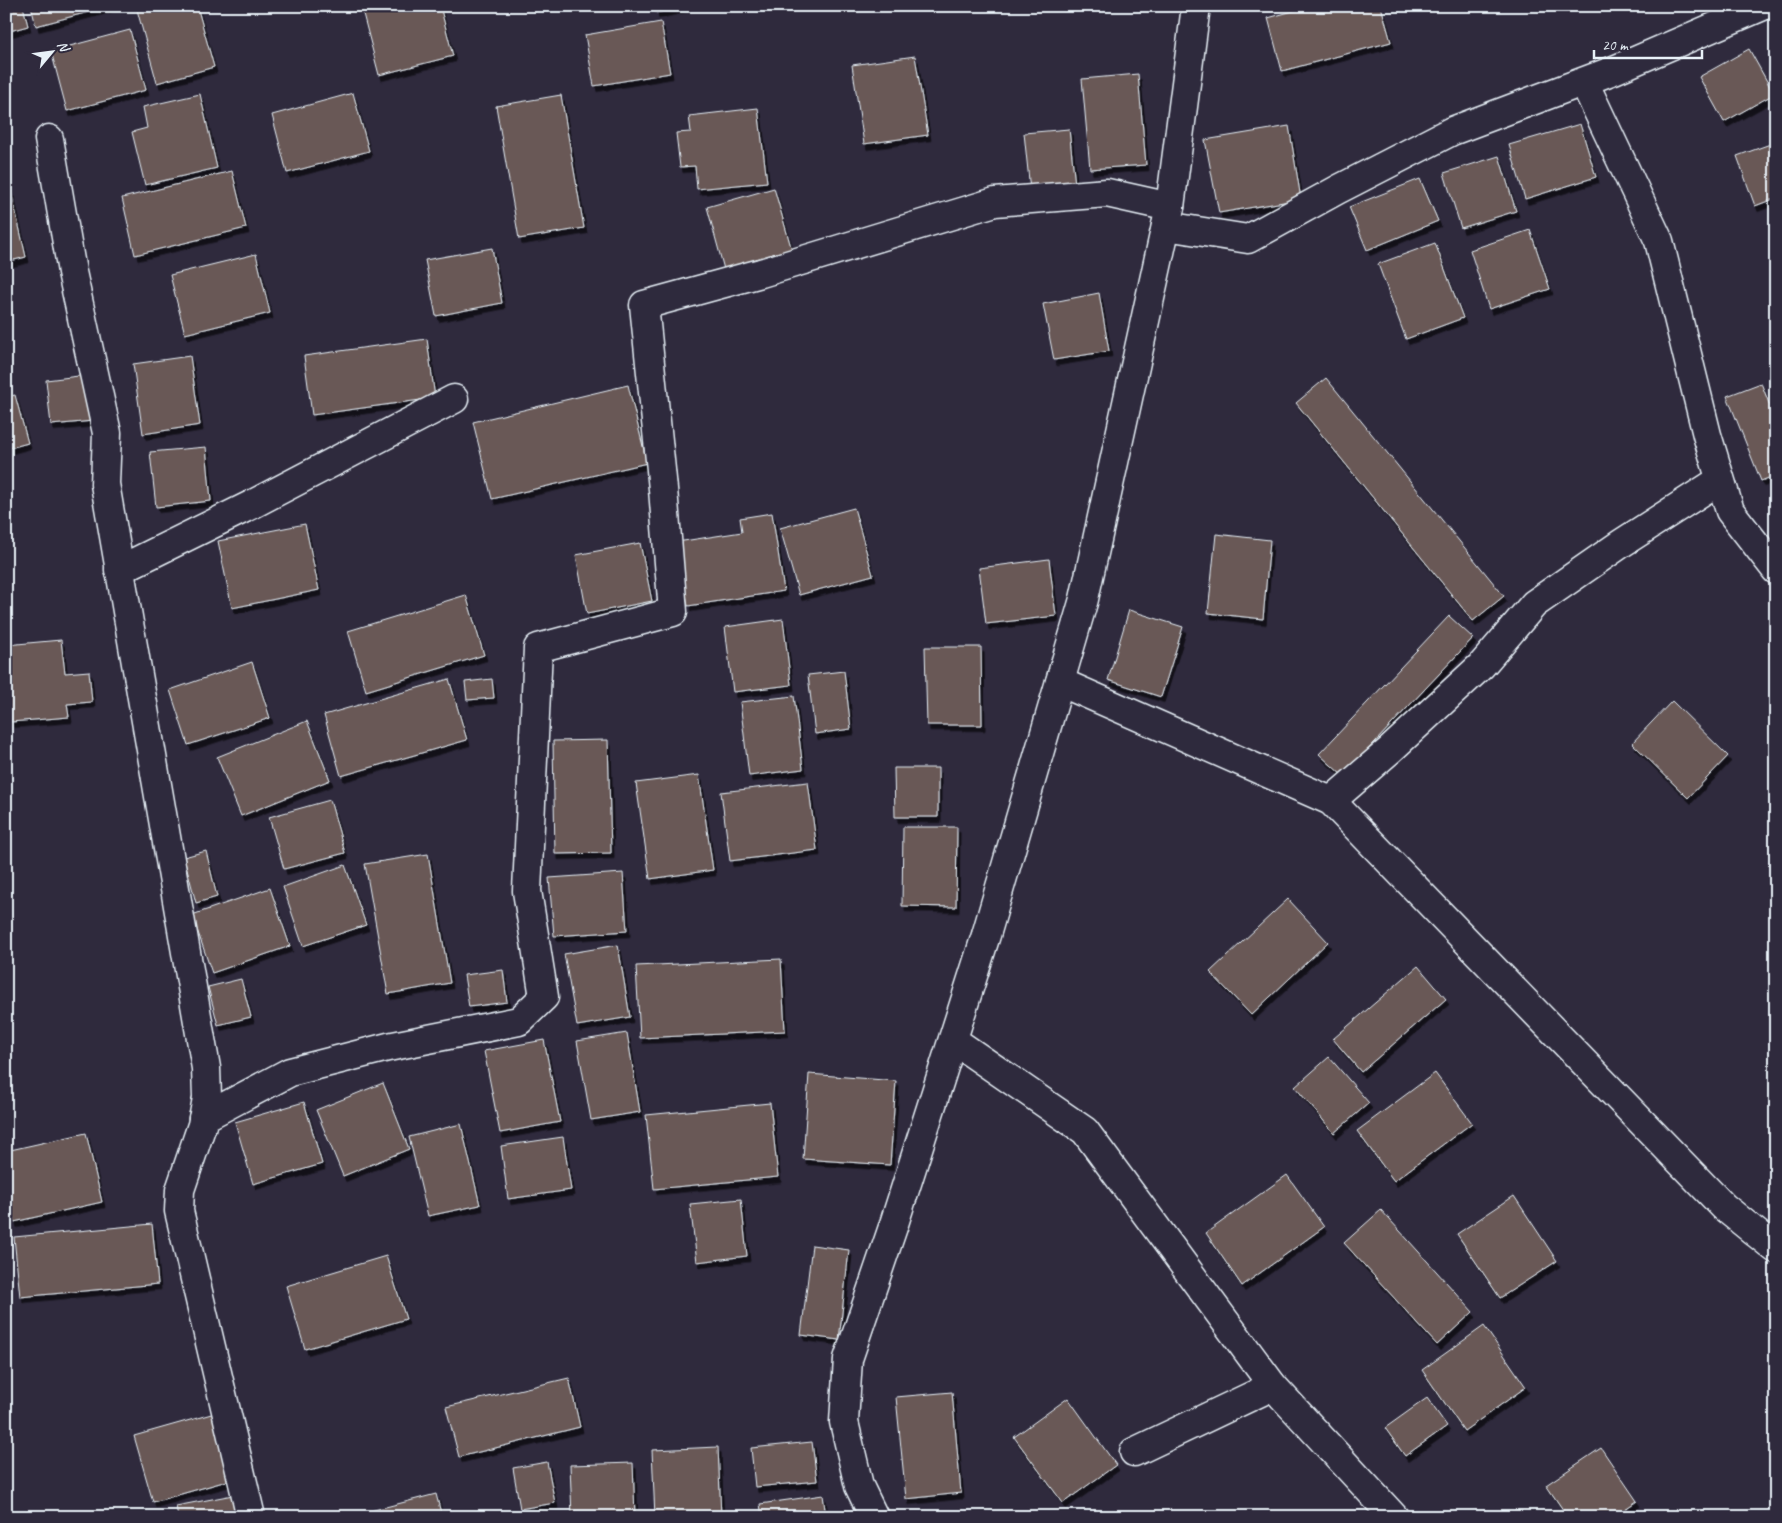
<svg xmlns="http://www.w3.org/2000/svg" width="1782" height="1523" viewBox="0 0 1782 1523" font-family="Caveat,sans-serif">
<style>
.building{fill:#695957;stroke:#e8f1f8;filter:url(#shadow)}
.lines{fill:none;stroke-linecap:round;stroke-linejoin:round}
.minor-casing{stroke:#e8f1f8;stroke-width:31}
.minor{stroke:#2f2a3d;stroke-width:28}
</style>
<defs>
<filter id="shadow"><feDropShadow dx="3" dy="5.5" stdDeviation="0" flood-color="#0009"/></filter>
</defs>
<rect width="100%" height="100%" fill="#2f2a3d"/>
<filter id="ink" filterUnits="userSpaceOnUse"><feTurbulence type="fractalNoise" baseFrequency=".02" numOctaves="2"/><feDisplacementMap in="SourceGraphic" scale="10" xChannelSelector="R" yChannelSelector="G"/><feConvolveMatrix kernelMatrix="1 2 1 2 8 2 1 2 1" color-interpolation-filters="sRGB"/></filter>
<g filter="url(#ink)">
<g class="building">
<path d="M6 6H23L28 26 6 32Z"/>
<path d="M31 6H111L36 26Z"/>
<path d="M136 6H197L214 67 157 83Z"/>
<path d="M361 6H440L453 56 379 75Z"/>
<path d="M655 6H686L656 13Z"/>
<path d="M1311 6H1381L1391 42 1282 71 1268 18Z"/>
<path d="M661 22 670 73 594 86 585 35Z"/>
<path d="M130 30 146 90 67 111 51 51Z"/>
<path d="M1749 49 1774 94 1724 122 1699 77Z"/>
<path d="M915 56 928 135 864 144 852 65Z"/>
<path d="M1138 74 1146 165 1090 169 1082 79Z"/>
<path d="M353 93 369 151 287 173 272 115Z"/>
<path d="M200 94 217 168 145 185 132 132 147 128 143 107Z"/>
<path d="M561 95 584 228 519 239 496 106Z"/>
<path d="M758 108 767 182 697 189 695 166 680 167 676 133 691 132 689 116Z"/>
<path d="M1580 124 1596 177 1525 199 1509 145Z"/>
<path d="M1289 126 1301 199 1219 213 1205 140Z"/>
<path d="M1069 129 1075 185 1030 190 1024 133Z"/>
<path d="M1776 142V198L1755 206 1737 156Z"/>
<path d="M1499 156 1516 211 1461 228 1444 173Z"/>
<path d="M232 171 246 228 135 255 122 198Z"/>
<path d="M1420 179 1438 221 1367 250 1349 207Z"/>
<path d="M774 188 793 254 725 273 707 207Z"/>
<path d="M11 191 26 257 6 262V192Z"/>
<path d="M1530 230 1550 289 1489 309 1470 250Z"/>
<path d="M1435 243 1463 318 1406 339 1378 264Z"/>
<path d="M492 248 502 303 436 316 425 260Z"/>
<path d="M256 254 270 313 185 334 170 275Z"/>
<path d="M1099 293 1109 351 1054 360 1043 304Z"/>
<path d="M427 339 435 398 312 415 304 356Z"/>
<path d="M190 356 200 425 143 434 133 364Z"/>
<path d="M87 375 93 421 51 425 46 380Z"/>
<path d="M1326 378 1504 596 1473 621 1296 403Z"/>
<path d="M1761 383 1776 421V475L1761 481 1727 396Z"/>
<path d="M628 385 647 463 492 499 473 422Z"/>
<path d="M15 395 28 443 6 449V397Z"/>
<path d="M206 447 211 501 156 507 150 452Z"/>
<path d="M854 508 873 575 799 595 780 528Z"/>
<path d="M772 513 784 591 688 606 677 542 742 532 740 518Z"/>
<path d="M305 524 319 590 232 608 218 541Z"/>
<path d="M1216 534 1270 540 1263 619 1208 613Z"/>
<path d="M640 543 652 601 587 614 576 555Z"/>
<path d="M1049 559 1056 616 986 624 979 568Z"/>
<path d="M466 595 484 655 366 691 348 631Z"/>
<path d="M1129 610 1183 627 1161 697 1108 680Z"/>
<path d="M1449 616 1473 638 1343 776 1319 754Z"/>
<path d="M783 619 791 685 733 692 725 627Z"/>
<path d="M61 640 65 673 89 671 92 702 67 704 69 717 11 722 6 676V645Z"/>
<path d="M925 647H981L982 725H927Z"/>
<path d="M252 662 270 718 188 745 170 690Z"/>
<path d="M844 671 851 729 815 734 808 675Z"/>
<path d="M449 679 467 740 341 776 324 715Z"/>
<path d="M492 679 494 698 467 700 465 682Z"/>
<path d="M794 696 803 769 749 776 740 702Z"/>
<path d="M1672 701 1728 756 1688 798 1632 743Z"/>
<path d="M307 721 330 780 241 816 217 757Z"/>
<path d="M608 740 611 853 555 854 553 741Z"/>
<path d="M894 768H938V817H895Z"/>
<path d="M699 775 713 870 650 879 636 783Z"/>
<path d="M808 782 817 850 730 861 721 792Z"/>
<path d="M330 800 345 853 284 869 269 817Z"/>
<path d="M903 827H957L956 907 902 906Z"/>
<path d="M206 851 217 897 196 903 184 857Z"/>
<path d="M428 854 450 983 388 994 365 864Z"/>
<path d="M345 865 366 925 303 946 283 887Z"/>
<path d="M623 873 627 931 554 936 549 878Z"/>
<path d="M270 888 290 946 212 973 192 915Z"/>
<path d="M1288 899 1328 942 1251 1015 1210 972Z"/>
<path d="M618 945 630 1017 577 1026 564 954Z"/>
<path d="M781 959 785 1031 640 1038 636 966Z"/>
<path d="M1418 966 1446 999 1361 1072 1333 1039Z"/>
<path d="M503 970 507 1002 469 1007 464 975Z"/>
<path d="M241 979 251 1017 218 1025 208 987Z"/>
<path d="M627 1033 640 1112 591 1120 577 1041Z"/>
<path d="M544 1040 560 1122 500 1133 484 1051Z"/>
<path d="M1329 1057 1369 1103 1334 1133 1295 1087Z"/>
<path d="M1435 1073 1472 1123 1394 1181 1357 1131Z"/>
<path d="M809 1074 896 1081 890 1165 803 1159Z"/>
<path d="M383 1083 409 1149 343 1176 316 1110Z"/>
<path d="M304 1102 322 1164 253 1184 235 1122Z"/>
<path d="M770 1103 778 1177 654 1189 646 1115Z"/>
<path d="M461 1124 480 1205 428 1216 409 1137Z"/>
<path d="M86 1133 102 1202 14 1222 6 1189V1151Z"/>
<path d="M563 1137 571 1190 508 1199 501 1146Z"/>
<path d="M1287 1175 1324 1227 1242 1286 1206 1233Z"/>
<path d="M1514 1196 1557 1261 1500 1298 1457 1234Z"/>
<path d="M741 1199 747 1256 697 1262 690 1204Z"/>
<path d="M1381 1210 1473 1312 1437 1345 1344 1243Z"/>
<path d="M152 1224 158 1284 20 1297 14 1237Z"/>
<path d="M812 1245 849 1250 839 1340 801 1335Z"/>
<path d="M386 1256 406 1319 305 1349 286 1286Z"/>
<path d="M1484 1326 1526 1387 1464 1431 1422 1370Z"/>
<path d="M569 1378 580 1427 459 1457 446 1407Z"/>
<path d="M952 1392 961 1493 906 1499 896 1397Z"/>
<path d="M1068 1398 1116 1465 1063 1503 1014 1437Z"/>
<path d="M1427 1398 1447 1426 1405 1456 1385 1428Z"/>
<path d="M215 1413 234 1479 153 1502 134 1436Z"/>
<path d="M812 1442 817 1481 755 1487 751 1448Z"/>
<path d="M718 1447 721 1517H655L652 1450Z"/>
<path d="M1601 1448 1637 1501 1613 1517H1568L1546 1485Z"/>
<path d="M547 1462 555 1503 520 1509 513 1468Z"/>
<path d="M633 1463 635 1517H572L570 1465Z"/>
<path d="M238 1494 242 1517H178L176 1506Z"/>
<path d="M436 1494 442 1517H347Z"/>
<path d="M823 1495 826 1517H762L760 1504Z"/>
</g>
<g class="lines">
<defs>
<g id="minor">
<path d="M1584 82 1659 241 1707 435 1730 511 1776 570"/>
<path d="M49 139 72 272 107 433 105 484 206 1068 207 1098 202 1125 180 1190 179 1211 251 1517"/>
<path d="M1166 226 1248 239 1339 189 1452 131 1614 70 1763 6"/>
<path d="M119 570 251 505 454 399"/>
<path d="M1060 682 1331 801 1724 1207 1776 1249"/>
<path d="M1331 801 1390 750 1482 665 1534 604 1622 543 1720 480"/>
<path d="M953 1040 1085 1131 1273 1386 1394 1517"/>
<path d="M203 1118 290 1072 388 1047 519 1021 544 997 527 891 538 648 673 612 663 489 644 305 761 273 995 202 1107 193 1170 207"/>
<path d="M1134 1452 1273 1386"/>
<path d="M874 1517 859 1486 844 1422 848 1359 893 1227 986 935 1084 599 1170 207 1196 6"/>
</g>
</defs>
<use href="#minor" class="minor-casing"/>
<use href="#minor" class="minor"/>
</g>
</g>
<rect width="1782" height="1523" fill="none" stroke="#2f2a3d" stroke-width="25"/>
<rect x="12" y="12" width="1757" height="1498" fill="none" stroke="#e8f1f8" stroke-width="2" filter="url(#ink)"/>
<g transform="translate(52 52) rotate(61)" stroke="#2f2a3d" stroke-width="4" paint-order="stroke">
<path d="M0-4L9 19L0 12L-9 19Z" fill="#e8f1f8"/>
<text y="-8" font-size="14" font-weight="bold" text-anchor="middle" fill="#e8f1f8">N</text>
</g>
<path d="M1594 50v8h108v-8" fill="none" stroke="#e8f1f8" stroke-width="2.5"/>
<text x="1602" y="50" font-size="15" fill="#e8f1f8" stroke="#2f2a3d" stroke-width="4" paint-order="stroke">20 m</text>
</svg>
